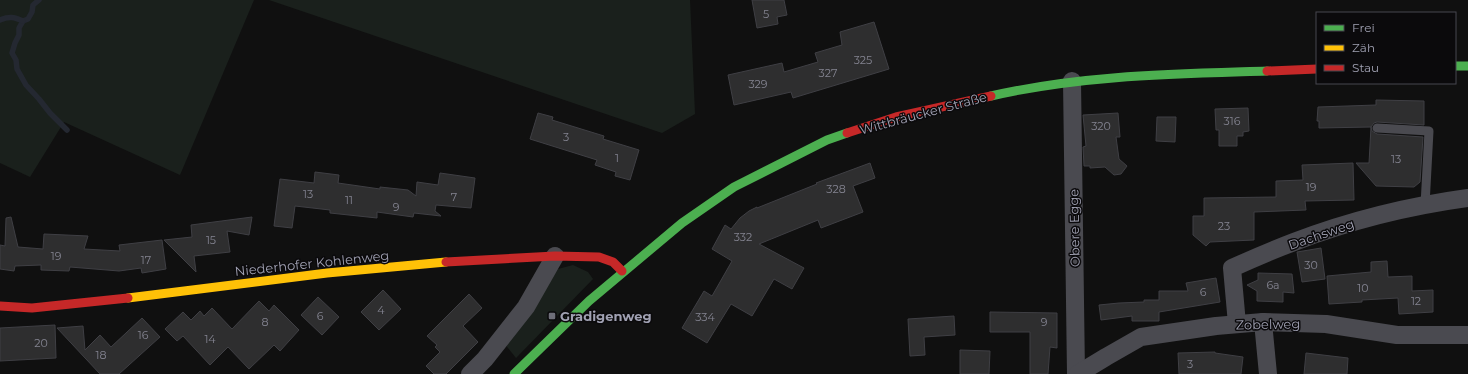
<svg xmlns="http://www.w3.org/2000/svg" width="1468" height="374" viewBox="0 0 1468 374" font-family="Montserrat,sans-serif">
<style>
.green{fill:#1a201c}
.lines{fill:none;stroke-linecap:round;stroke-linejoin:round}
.stream{stroke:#242831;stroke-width:5.5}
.building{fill:#2e2e2f;stroke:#3f3f44}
.lane{stroke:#4a4a50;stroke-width:9}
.street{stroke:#4a4a50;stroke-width:18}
.fast{stroke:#4caf50;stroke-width:9}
.slow{stroke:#ffc107;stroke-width:9}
.jam{stroke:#c62828;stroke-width:9}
.poi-dot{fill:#6e6e79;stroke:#0b0a0c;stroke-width:1.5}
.labels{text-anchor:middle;stroke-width:3;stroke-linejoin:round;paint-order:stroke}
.number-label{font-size:11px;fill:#848491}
.street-label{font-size:13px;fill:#a0a1b2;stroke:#0b0a0c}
.poi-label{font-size:13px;font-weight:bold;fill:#a0a1b2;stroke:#0b0a0c;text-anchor:start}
</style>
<rect width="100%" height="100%" fill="#101010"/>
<g class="green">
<path d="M0 0H254L180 175 64 122 30 177 0 163Z"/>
<path d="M269 0H690L695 114 662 133Z"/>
<path d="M573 265 588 272 593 279 516 358 504 343 558 269Z"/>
</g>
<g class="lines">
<g class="stream">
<path d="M39 0 33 5 32 12 28 19 23 21 19 28V35L15 43 12 53 16 60 17 69 26 85 39 99 50 113 67 130"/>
<path d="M0 20C9 16 14 17 23 21"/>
</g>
</g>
<g class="building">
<path d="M752 0H784L787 15 777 17 778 24 757 28Z"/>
<path d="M874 22 889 69 793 98 791 92 734 105 728 75 782 63 784 72 818 62 815 53 842 45 840 32Z"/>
<path d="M1376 100 1424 101V125L1377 122 1374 123 1371 127 1372 131 1377 134 1423 137 1420 182 1414 187 1376 186 1356 163H1369L1371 127 1319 128V121H1317L1318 107 1376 105Z"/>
<path d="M1248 108 1249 131 1243 132V136H1237V146H1219V130H1216L1215 109Z"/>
<path d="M538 113 553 117 552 120 604 136 603 139 639 150 630 180 615 176 616 172 595 165 597 160 530 139Z"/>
<path d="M1118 113 1120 137H1116L1119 159 1127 166 1121 174 1114 175 1105 167 1090 168V166H1084L1083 147 1086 146 1083 115Z"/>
<path d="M1157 117H1176L1175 142 1156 141Z"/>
<path d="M870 163 875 178 853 186 863 212 821 228 818 220 759 244 804 268 792 289 774 279 752 316 731 304 707 343 682 328 704 291 712 296 732 261 712 249 725 225 731 229 740 218 749 211 757 207V208L817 184 816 183Z"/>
<path d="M1353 163 1354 200 1305 201 1306 210 1254 212V240L1210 242 1206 246 1193 235V216H1204V198L1276 197V181L1303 180 1302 165Z"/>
<path d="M315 172 339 175 338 183 380 189V187L408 190 416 196 417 182 438 185 440 173 475 178 471 208 436 205 435 211 441 216 414 213 413 217 377 212V218L330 213V210L295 206 292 228 274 226 280 179 314 183Z"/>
<path d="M11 217 18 247 43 249 44 234 88 236 84 249 120 251 119 245 162 240 166 269 142 273 141 268 119 271 70 267 69 271 41 270V265L15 266 14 271 0 269V245L5 246 6 218Z"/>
<path d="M252 217 249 235 227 231 230 252 194 256 196 272 164 240 192 237 191 225Z"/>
<path d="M1321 248 1325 279 1302 282 1297 252Z"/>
<path d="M1387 261 1388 277 1412 276V291L1433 290V312L1399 314 1398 298 1362 300V302L1329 304 1327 276 1371 272V262Z"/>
<path d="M1258 273 1292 274 1294 293 1283 292V302L1257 301V291L1247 285 1258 280Z"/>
<path d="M1216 278 1220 302 1159 312V321H1132V316L1101 320 1099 305 1119 303 1144 302V300H1159V291H1188L1186 283Z"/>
<path d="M383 290 401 309 379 330 361 312Z"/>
<path d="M469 294 482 308 463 326 478 342 446 374H434L426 366 440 352 435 347 437 345 427 336Z"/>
<path d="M318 297 339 317 322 335 301 315Z"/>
<path d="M259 301 269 311 274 305 299 330 280 351 274 345 249 369 228 347 210 365 183 336 177 341 165 329 183 312 191 320 200 311 204 316 212 308 232 329Z"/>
<path d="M990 312 1057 313V348L1050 347 1048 374H1030V332H990Z"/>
<path d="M954 316 955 335 924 337 925 355 910 356 908 319Z"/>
<path d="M142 318 160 337 119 374H100L57 328 83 326 85 350 100 335 111 347Z"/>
<path d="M55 325 56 358 0 361V328Z"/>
<path d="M960 350 990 351 989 374H960Z"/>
<path d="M1215 352V353L1243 357 1241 374H1179L1178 353Z"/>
<path d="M1306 353 1348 358 1347 374H1304Z"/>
</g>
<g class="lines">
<path class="lane" d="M1377 128 1429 131 1425 205"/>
<g class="street">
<path d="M1072 81 1076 374"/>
<path d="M1263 322 1268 374"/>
<path d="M1237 324 1232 268C1252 259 1273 250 1294 242 1349 221 1409 206 1468 198"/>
<path d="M470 374 485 359 526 307 555 256"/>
<path d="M1078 374 1106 357 1141 337 1216 326 1263 322 1326 324 1397 335H1468"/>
</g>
<g class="fast">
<path d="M1455 66H1468"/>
<path d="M991 96C1082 75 1174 74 1267 71"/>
<path d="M514 374 589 301 682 223 734 187 827 140 847 133"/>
</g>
<path class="slow" d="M128 298 327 273 446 262"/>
<g class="jam">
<path d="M1267 71 1317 69"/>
<path d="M847 133 896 117 991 96"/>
<path d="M446 262 555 256 599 257 613 262 622 271"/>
<path d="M0 306 32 308 128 298"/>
</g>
</g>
<rect class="poi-dot" x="548" y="312" width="8" height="8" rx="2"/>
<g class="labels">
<g class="number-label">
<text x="766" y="18">5</text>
<text x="863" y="64">325</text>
<text x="828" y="77">327</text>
<text x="758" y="88">329</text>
<text x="1232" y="125">316</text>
<text x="1101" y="130">320</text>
<text x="566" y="141">3</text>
<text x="617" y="162">1</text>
<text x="1396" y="163">13</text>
<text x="1311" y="191">19</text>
<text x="836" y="193">328</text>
<text x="308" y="198">13</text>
<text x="454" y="201">7</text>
<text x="349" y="204">11</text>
<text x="396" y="211">9</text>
<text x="1224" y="230">23</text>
<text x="743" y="241">332</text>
<text x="211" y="244">15</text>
<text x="56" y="260">19</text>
<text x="146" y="264">17</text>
<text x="1311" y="269">30</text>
<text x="1273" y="289">6a</text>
<text x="1363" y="292">10</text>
<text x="1203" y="296">6</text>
<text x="1416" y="305">12</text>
<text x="381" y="314">4</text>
<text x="320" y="320">6</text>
<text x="705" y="321">334</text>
<text x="265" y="326">8</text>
<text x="1044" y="326">9</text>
<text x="143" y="339">16</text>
<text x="210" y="343">14</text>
<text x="41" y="347">20</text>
<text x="101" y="359">18</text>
<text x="1190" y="368">3</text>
</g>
<g class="street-label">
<text transform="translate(923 113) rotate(-15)" y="5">Wittbräucker Straße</text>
<text transform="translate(1074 228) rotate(-91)" y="5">Obere Egge</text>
<text transform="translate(1321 234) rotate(-19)" y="5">Dachsweg</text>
<text transform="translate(312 263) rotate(-6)" y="5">Niederhofer Kohlenweg</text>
<text transform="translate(1268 324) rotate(-1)" y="5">Zobelweg</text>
</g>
<g class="poi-label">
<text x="560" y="321">Gradigenweg</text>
</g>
</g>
<rect x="1316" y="12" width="140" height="72" fill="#0b0a0c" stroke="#47464e"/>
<rect x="1324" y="25" width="20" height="6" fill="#4caf50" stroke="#47464e"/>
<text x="1352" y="32" font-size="12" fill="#a0a1b2">Frei</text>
<rect x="1324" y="45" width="20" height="6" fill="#ffc107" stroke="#47464e"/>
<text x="1352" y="52" font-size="12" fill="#a0a1b2">Zäh</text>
<rect x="1324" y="65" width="20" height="6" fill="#c62828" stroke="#47464e"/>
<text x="1352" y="72" font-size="12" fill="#a0a1b2">Stau</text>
</svg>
